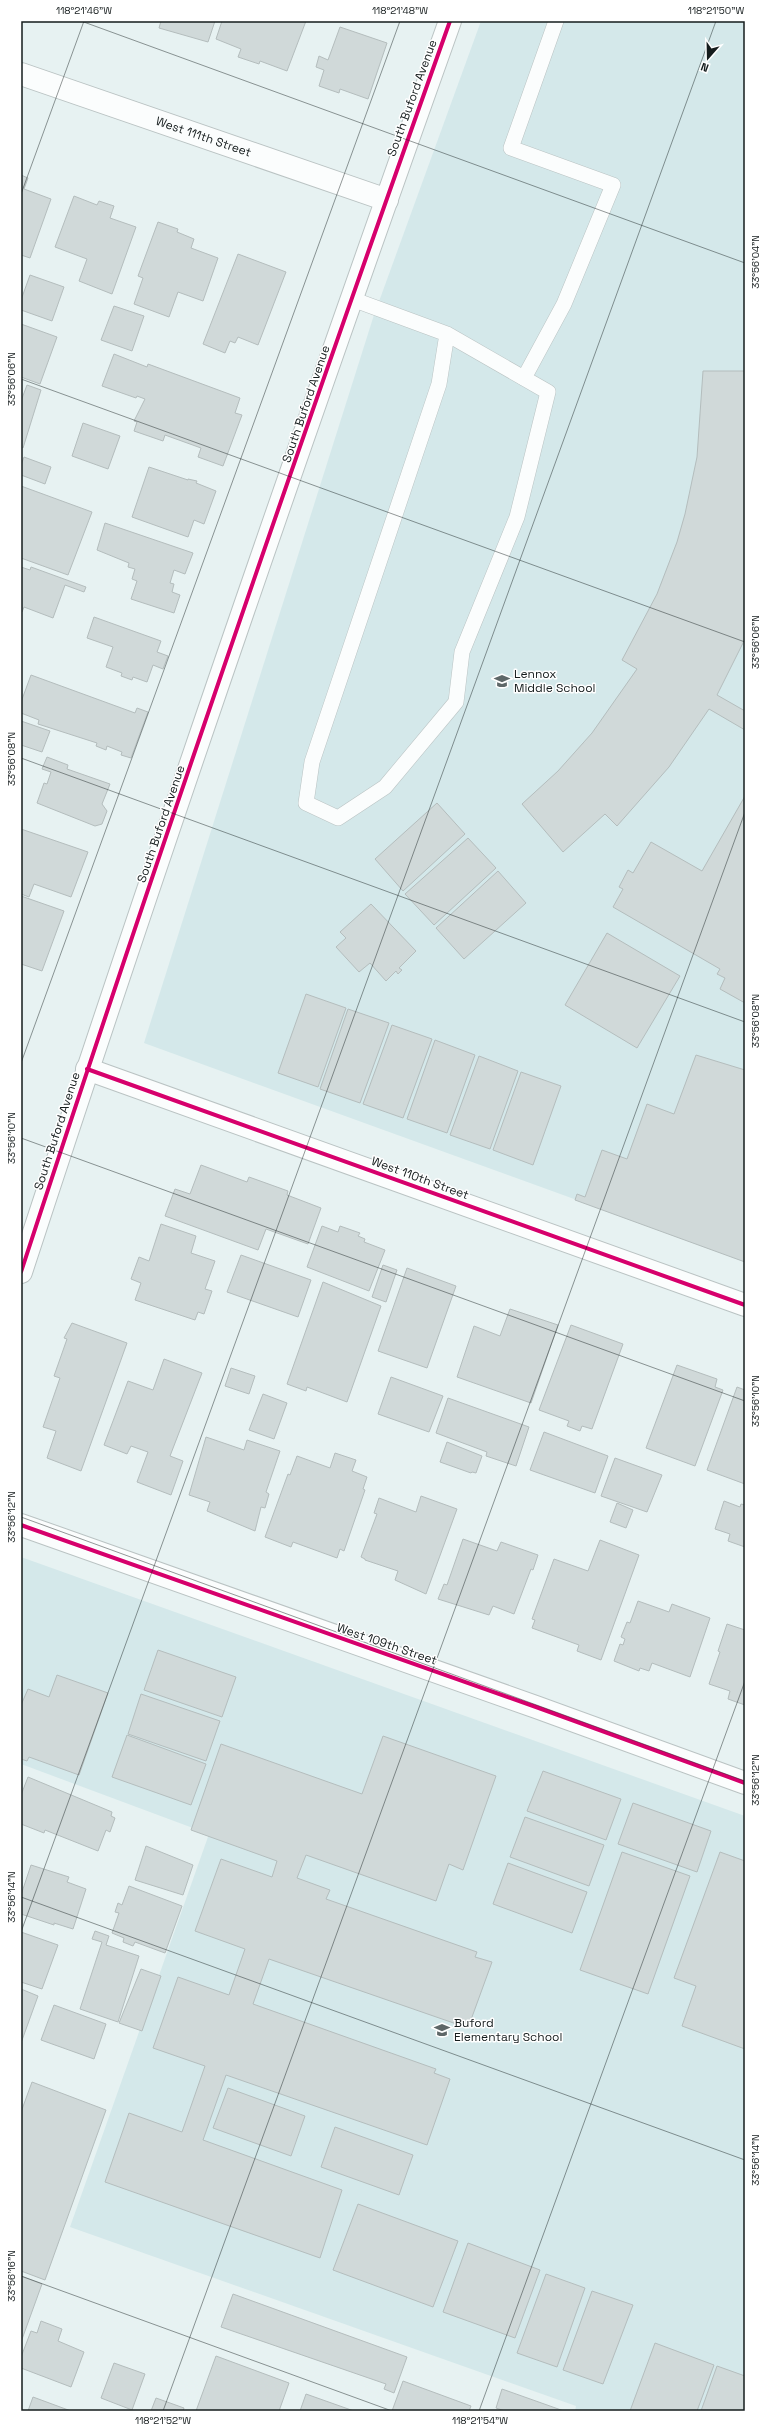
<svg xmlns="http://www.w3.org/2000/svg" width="766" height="2432" viewBox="0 0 766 2432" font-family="'Space Grotesk',sans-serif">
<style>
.built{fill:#d4e8ea}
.building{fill:#d0d9d9;stroke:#b4bdbd}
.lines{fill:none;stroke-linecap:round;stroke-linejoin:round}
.service-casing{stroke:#bac3c3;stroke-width:16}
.minor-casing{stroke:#bac3c3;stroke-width:24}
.service{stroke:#fbfdfd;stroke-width:15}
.minor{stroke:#fbfdfd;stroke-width:22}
.cycleway-casing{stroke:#fff;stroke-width:6}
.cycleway{stroke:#d6006c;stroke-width:4}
.ticks{fill:none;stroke:#151c1d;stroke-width:1;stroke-opacity:0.45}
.labels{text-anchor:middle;stroke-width:3;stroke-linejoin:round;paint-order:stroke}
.street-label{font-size:12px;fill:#151c1d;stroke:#fff}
.poi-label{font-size:12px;fill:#151c1d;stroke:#fff;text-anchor:start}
.neatline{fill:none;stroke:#151c1d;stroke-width:1.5}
.ticks-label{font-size:10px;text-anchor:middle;fill:#151c1d}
</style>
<rect width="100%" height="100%" fill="#e7f2f2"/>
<g class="built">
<path d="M481 21H745V1261L144 1043 373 318Z"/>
<path d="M21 1557 745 1816V2411H575L576 2406 70 2227 209 1834 21 1764Z"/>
</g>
<g class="building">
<path d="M161 21H215L208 42 159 28Z"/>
<path d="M222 21H306L287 71 260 61 259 64 238 57 241 49 216 39Z"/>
<path d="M340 27 387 43 368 99 340 89 339 93 319 86 324 70 316 67 319 56 328 60Z"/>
<path d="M21 175 28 178 24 189 51 199 30 258 21 255Z"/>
<path d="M74 196 97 205 99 201 114 206 110 218 136 227 112 294 79 281 87 259 55 247Z"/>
<path d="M158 222 178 229 177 232 194 239 191 248 218 258 203 301 178 292 169 317 134 304 143 278 138 276Z"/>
<path d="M238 254 286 272 258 345 238 337 235 343 230 341 225 353 203 344Z"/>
<path d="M30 275 64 287 52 321 21 310V300Z"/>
<path d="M114 306 144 316 132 351 101 340Z"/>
<path d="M21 324 57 337 40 384 21 377Z"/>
<path d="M114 354 147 367 148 364 240 398 235 413 242 415 223 466 198 457 201 448 165 435 163 441 134 431 137 422 134 421 145 399 137 396 136 398 102 386Z"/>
<path d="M703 371H745V639L717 695 745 711V730L709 709 669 767 617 826 605 814 563 852 522 804 558 771 592 733 637 669 622 660 657 594 677 542 685 514 697 457Z"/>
<path d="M27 385 41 390 23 448 21 447V401Z"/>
<path d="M83 423 120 436 108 469 72 456Z"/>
<path d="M24 457 51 467 45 484 21 475V465Z"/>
<path d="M149 467 188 480V479L197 481 196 483 216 491 204 524 194 520 188 537 132 517Z"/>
<path d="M21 486 92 512 68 575 21 558Z"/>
<path d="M105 523 193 553 185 574 174 570 170 583 174 584 172 592 180 595 174 613 131 599 137 581 132 579 135 569 128 567 129 563 97 550Z"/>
<path d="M21 567 30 570 31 567 86 587 84 592 65 585 53 618 24 607 22 612Z"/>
<path d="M94 617 161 641 157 652 168 656 163 669 153 665 147 682 133 677 132 680 121 676 122 673 106 667 113 647 87 638Z"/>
<path d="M31 675 135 713 137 708 148 712 131 758 121 755 122 752 107 746 106 750 96 746 97 743 38 724 39 720 21 713V702Z"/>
<path d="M21 721 50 731 42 752 21 745Z"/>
<path d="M47 757 68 765 67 769 110 784 102 804 107 811 102 824 95 826 37 803 44 783 47 784 51 772 42 769Z"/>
<path d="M745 796V1003L720 989 725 978 717 974 720 969 613 907 623 889 619 887 628 870 633 873 651 842 702 871Z"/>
<path d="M437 803 465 834 403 891 375 859Z"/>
<path d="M21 829 88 852 71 897 34 884 29 897 21 894Z"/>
<path d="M468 838 496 868 434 925 405 894Z"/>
<path d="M498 871 526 903 464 959 436 928Z"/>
<path d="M21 896 64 911 42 971 21 964Z"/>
<path d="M371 904 416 951 399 968 402 970 398 974 396 971 386 981 370 963 359 972 336 947 346 938 340 932Z"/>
<path d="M607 933 680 976 637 1048 565 1005Z"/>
<path d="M306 994 346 1008 318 1087 278 1073Z"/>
<path d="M348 1009 389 1023 360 1103 320 1089Z"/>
<path d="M392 1025 432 1039 403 1118 363 1104Z"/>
<path d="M435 1040 475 1055 447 1133 407 1119Z"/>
<path d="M696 1055 745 1070V1262L575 1200 577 1194 585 1197 602 1150 627 1159 647 1104 674 1114Z"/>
<path d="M479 1056 518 1071 490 1149 450 1135Z"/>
<path d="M521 1072 561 1086 533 1165 493 1150Z"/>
<path d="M201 1165 247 1182 249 1177 288 1191 287 1195 321 1208 308 1244 266 1229 258 1250 165 1216 175 1189 190 1194Z"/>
<path d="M161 1224 196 1236 191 1253 215 1261 205 1289 212 1291 204 1314 198 1312 195 1320 135 1300 141 1283 131 1279 139 1257 149 1261Z"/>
<path d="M322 1226 338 1232 340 1226 360 1233 358 1236 365 1239 364 1242 385 1250 369 1291 307 1267Z"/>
<path d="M241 1255 311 1280 298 1317 227 1292Z"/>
<path d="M383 1265 397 1270 386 1302 372 1297Z"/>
<path d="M407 1268 456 1286 427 1368 378 1351Z"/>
<path d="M323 1282 381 1306 347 1402 307 1387 306 1391 287 1384Z"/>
<path d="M510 1309 558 1325 531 1403 457 1377 474 1326 500 1336Z"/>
<path d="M72 1323 127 1343 81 1471 47 1458 56 1431 43 1427 60 1378 54 1376 67 1339 64 1338Z"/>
<path d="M571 1325 623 1344 592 1429 582 1426 580 1431 567 1426 569 1421 539 1410Z"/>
<path d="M164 1359 202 1373 170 1456 183 1461 171 1495 137 1482 148 1452 131 1446 127 1454 104 1445 128 1381 153 1390Z"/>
<path d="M677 1365 717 1379 715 1387 723 1390 695 1466 646 1448Z"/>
<path d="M231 1368 255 1376 249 1394 225 1386Z"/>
<path d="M391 1377 443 1396 429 1432 378 1414Z"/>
<path d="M737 1387 745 1390V1484L707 1470Z"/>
<path d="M263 1394 287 1403 274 1439 249 1430Z"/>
<path d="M448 1398 529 1427 516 1466 486 1456 487 1452 436 1433Z"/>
<path d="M544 1432 608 1456 595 1493 530 1470Z"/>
<path d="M206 1437 244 1450 247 1440 280 1451 266 1492 269 1494 265 1508 261 1507 255 1531 207 1511 210 1502 189 1495Z"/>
<path d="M447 1442 482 1456 476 1473 472 1472 471 1473 440 1462Z"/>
<path d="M335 1453 356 1460 352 1471 367 1477 363 1489 365 1490 344 1551 340 1549 337 1558 293 1542 291 1547 265 1537 288 1474 290 1475 297 1456 330 1468Z"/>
<path d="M615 1458 662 1475 647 1512 601 1496Z"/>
<path d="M421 1496 457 1509 426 1594 395 1580 398 1571 365 1560V1559L361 1557 377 1514 374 1513 379 1498 416 1512Z"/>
<path d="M724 1501 740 1507 741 1504 745 1505V1547L728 1541 730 1534 715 1529Z"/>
<path d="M617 1503 633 1510 626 1528 610 1522Z"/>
<path d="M463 1539 497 1551 501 1542 538 1555 533 1570 531 1569 514 1614 493 1606 489 1615 438 1599 444 1584 447 1585Z"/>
<path d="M600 1540 639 1555 601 1660 577 1651 579 1645 532 1628 535 1620 532 1619 554 1559 588 1571Z"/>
<path d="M638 1601 669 1612 672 1604 710 1618 690 1677 652 1663 649 1671 640 1668 639 1671 614 1661 620 1644 623 1645 625 1639 621 1637 627 1622 630 1623Z"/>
<path d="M727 1624 745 1630V1705L728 1699 730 1691 709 1684 720 1652 718 1651Z"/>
<path d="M158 1650 236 1677 222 1717 144 1690Z"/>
<path d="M57 1675 108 1693 79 1775 29 1757 27 1761 21 1759V1705L28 1689 49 1697Z"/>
<path d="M141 1694 220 1721 206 1761 128 1734Z"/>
<path d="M127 1735 206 1764 191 1805 112 1777Z"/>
<path d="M383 1736 496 1776 463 1870 449 1864 436 1901 306 1855 297 1878 330 1890 326 1899 477 1952 475 1957 492 1962 468 2028 269 1959 253 2004 436 2069 434 2073 450 2079 427 2145 226 2075 203 2140 342 2190 320 2258 105 2182 129 2113 182 2132 205 2066 153 2048 178 1977 229 1995 245 1949 195 1931 221 1859 272 1877 277 1861 191 1830 221 1744 362 1794Z"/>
<path d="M543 1771 621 1799 606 1840 527 1811Z"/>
<path d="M28 1777 112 1812 111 1816 115 1818 110 1832 106 1830 98 1851 45 1830 44 1833 21 1824V1795Z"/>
<path d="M633 1803 711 1831 697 1872 618 1844Z"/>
<path d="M525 1817 604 1845 589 1886 510 1857Z"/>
<path d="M146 1846 193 1865 183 1895 135 1880Z"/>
<path d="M622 1852 690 1876 648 1994 580 1970Z"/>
<path d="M720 1852 745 1861V2049L682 2026 696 1986 674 1978Z"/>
<path d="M508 1863 587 1892 572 1933 493 1904Z"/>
<path d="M31 1865 69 1877 67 1882 86 1889 73 1929 54 1923V1925L21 1914V1895Z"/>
<path d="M129 1886 182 1906 165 1953 135 1942 133 1946 123 1942 124 1938 112 1933 119 1913 115 1912 118 1903 122 1905Z"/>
<path d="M95 1931 109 1936 106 1945 139 1956 118 2022 80 2009 102 1942 92 1939Z"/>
<path d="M21 1932 58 1945 42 1989 21 1982Z"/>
<path d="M141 1969 161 1976 142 2031 119 2023Z"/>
<path d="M21 1989 38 1996 21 2043Z"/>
<path d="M54 2005 106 2024 94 2059 41 2040Z"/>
<path d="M32 2082 106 2110 45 2280 21 2271V2112Z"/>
<path d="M228 2088 305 2116 291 2156 213 2128Z"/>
<path d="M335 2127 413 2155 399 2195 321 2167Z"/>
<path d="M358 2204 458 2241 433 2307 333 2270Z"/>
<path d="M468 2243 540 2270 515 2338 443 2312Z"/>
<path d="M546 2274 585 2288 557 2367 517 2353Z"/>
<path d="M21 2276 42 2284 21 2342Z"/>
<path d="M592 2291 633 2305 603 2384 563 2370Z"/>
<path d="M233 2294 407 2357 394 2393 384 2389 386 2384 221 2327Z"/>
<path d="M41 2321 62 2329 58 2341 84 2352 71 2387 21 2368V2357L31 2331 37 2333Z"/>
<path d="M655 2343 714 2365 697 2411H630Z"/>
<path d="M216 2356 289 2383 279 2411H196Z"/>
<path d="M114 2363 145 2374 132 2410 101 2398Z"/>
<path d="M717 2366 745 2376V2411H701Z"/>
<path d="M403 2381 471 2406 469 2411H392Z"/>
<path d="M502 2389 564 2411H505L496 2408Z"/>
<path d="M306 2394 354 2411H300Z"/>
<path d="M33 2397 71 2411H28Z"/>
<path d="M156 2398 184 2408 183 2411H151Z"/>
</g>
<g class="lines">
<defs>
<g id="service">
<path d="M352 299 447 334 548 392 517 517 462 652 456 702 385 787 338 818 306 803 312 762 439 384 447 334"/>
<path d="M524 378 564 304 613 185 511 148 556 21"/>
</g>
<g id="minor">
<path id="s1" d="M21 74 387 200"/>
<path d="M87 1069 745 1305"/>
<path d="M21 1272C158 853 302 436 450 21"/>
<path d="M21 1525 536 1707 745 1783"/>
</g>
</defs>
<use href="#service" class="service-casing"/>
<use href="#minor" class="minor-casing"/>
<use href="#service" class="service"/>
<use href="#minor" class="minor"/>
<defs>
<g id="cycleway">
<path d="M87 1069 745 1305"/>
<path d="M21 1272C158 853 302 436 450 21"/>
<path d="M21 1525 536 1707 745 1783"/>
</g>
</defs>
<use href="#cycleway" class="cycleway-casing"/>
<use href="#cycleway" class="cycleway"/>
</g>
<path class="ticks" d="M81 21 745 263M21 194 84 21M21 379 745 642M21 758 745 1022M21 1063 400 21M21 1138 745 1401M21 1517 745 1781M21 1897 745 2160M21 1932 716 21M21 2276 392 2411M163 2411 745 812M479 2411 745 1681"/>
<defs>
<symbol id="school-bare" viewBox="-9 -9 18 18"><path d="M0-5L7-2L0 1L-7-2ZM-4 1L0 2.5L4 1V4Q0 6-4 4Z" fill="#5e6768" stroke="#fff" stroke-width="2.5" paint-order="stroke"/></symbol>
</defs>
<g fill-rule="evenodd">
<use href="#school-bare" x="491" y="670" width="22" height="22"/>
<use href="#school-bare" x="431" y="2019" width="22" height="22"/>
</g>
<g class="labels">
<g class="street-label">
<text transform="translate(412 98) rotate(-70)" y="4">South Buford Avenue</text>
<text dy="4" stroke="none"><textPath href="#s1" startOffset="193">West 111th Street</textPath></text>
<text transform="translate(306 404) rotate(-71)" y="4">South Buford Avenue</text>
<text transform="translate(161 824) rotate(-71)" y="4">South Buford Avenue</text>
<text transform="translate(57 1131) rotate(-72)" y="4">South Buford Avenue</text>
<text transform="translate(420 1178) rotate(20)" y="4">West 110th Street</text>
<text transform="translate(387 1644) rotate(19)" y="4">West 109th Street</text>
</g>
<g class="poi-label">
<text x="514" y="678">Lennox<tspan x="514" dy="14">Middle School</tspan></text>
<text x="454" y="2027">Buford<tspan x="454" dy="14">Elementary School</tspan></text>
</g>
</g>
<rect width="766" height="2432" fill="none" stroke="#ffffff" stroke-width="44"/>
<g transform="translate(708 58) rotate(200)" stroke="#ffffff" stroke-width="3" paint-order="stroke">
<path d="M0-3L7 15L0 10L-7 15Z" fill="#151c1d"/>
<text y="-6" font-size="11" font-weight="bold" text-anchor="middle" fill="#151c1d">N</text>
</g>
<rect x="22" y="22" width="722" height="2388" class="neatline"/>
<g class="ticks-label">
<text x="84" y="14">118°21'46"W</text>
<text x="400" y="14">118°21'48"W</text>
<text x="716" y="14">118°21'50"W</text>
<text transform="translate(755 262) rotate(-90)" y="4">33°56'04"N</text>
<text transform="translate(11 379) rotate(-90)" y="4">33°56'06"N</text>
<text transform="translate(755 642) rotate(-90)" y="4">33°56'06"N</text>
<text transform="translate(11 759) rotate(-90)" y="4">33°56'08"N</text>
<text transform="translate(755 1021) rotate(-90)" y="4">33°56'08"N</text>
<text transform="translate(11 1138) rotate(-90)" y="4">33°56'10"N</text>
<text transform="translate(755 1401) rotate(-90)" y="4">33°56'10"N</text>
<text transform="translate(11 1517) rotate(-90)" y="4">33°56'12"N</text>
<text transform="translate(755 1780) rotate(-90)" y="4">33°56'12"N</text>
<text transform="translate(11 1897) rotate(-90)" y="4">33°56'14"N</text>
<text transform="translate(755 2160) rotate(-90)" y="4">33°56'14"N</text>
<text transform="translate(11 2276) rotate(-90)" y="4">33°56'16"N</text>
<text x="163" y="2424">118°21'52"W</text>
<text x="480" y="2424">118°21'54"W</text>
</g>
</svg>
